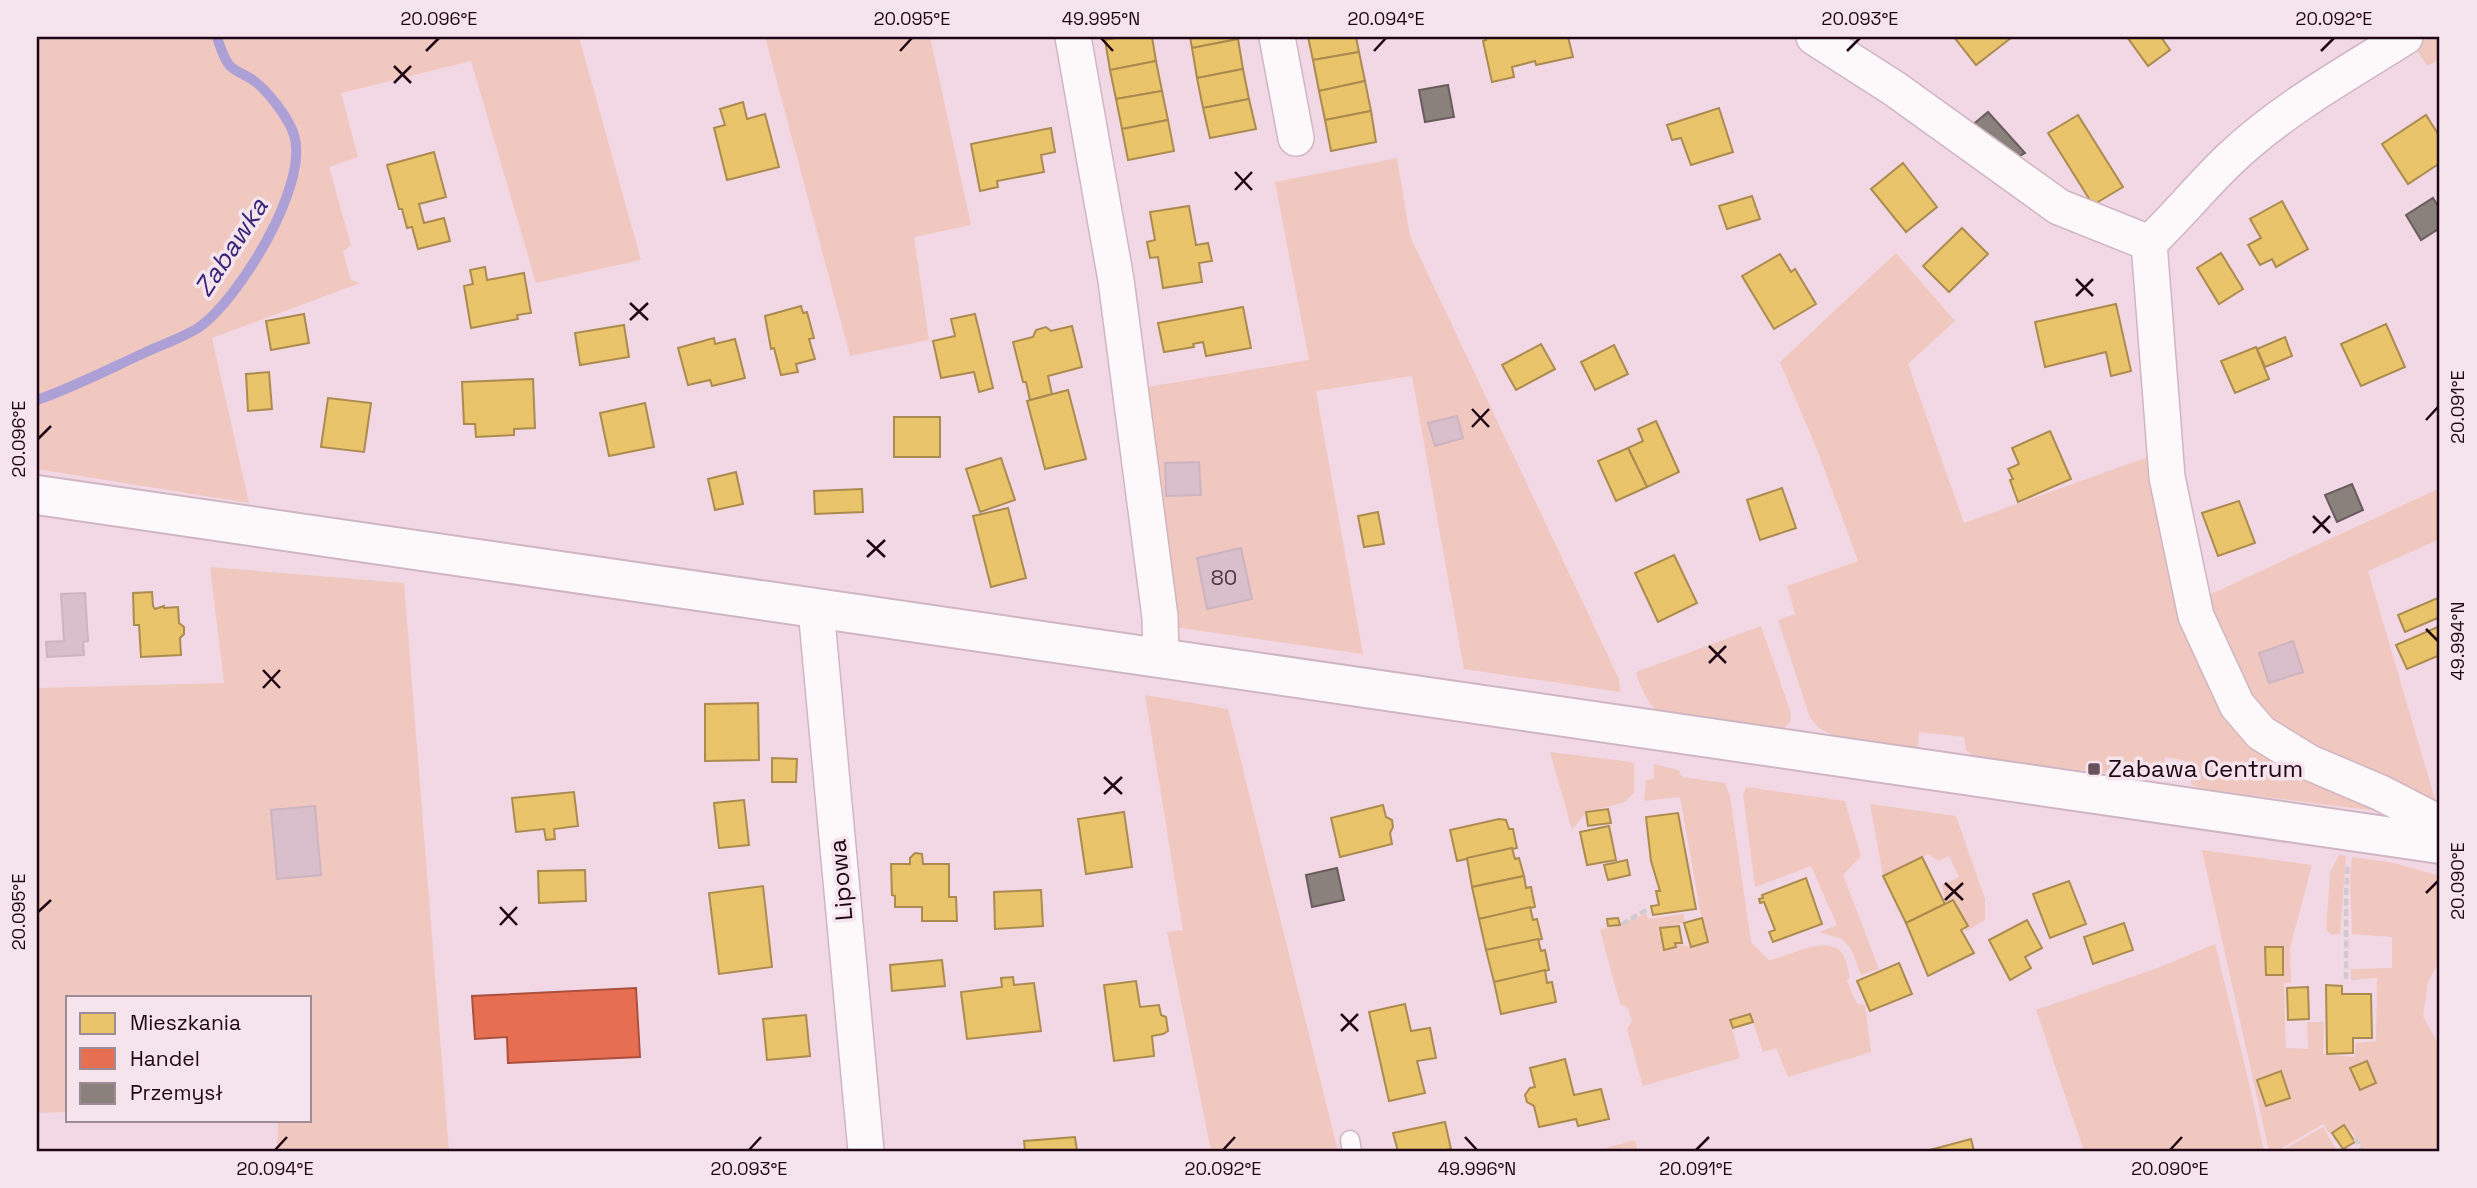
<svg xmlns="http://www.w3.org/2000/svg" width="2477" height="1188" viewBox="0 0 2477 1188" font-family="'Space Grotesk',sans-serif">
<style>
.green{fill:#f0c8c0}
.homes{fill:#e9c46a;stroke:#ac8b50;stroke-width:2}
.shops{fill:#e76f51;stroke:#ab503f;stroke-width:2}
.industry{fill:#8a817c;stroke:#6a5c5d;stroke-width:2}
.lines{fill:none;stroke-linecap:round;stroke-linejoin:round}
.stream{stroke:#aca0d7;stroke-width:10}
.building{fill:#d9becb;stroke:#cdb4c0;stroke-width:2}
.lane-casing{stroke:#d0b6c3;stroke-width:21}
.street-casing{stroke:#d0b6c3;stroke-width:38}
.secondary-casing{stroke:#d0b6c3;stroke-width:42}
.path{stroke:#d2cace;stroke-width:4.5;stroke-dasharray:7 3.5;stroke-linecap:butt}
.lane{stroke:#fdf9fb;stroke-width:18}
.street{stroke:#fdf9fb;stroke-width:35}
.secondary{stroke:#fdf9fb;stroke-width:38}
.ticks{fill:none;stroke:#1f0614;stroke-width:2.5}
.poi-dot{fill:#69505d;stroke:#f5e4ec;stroke-width:2.5}
.labels{text-anchor:middle;stroke-width:7;stroke-linejoin:round;paint-order:stroke}
.number-label{font-size:21px;fill:#4e3543}
.poi-label{font-size:24px;fill:#1f0614;stroke:#f5e4ec;text-anchor:start}
.street-label{font-size:24px;fill:#1f0614;stroke:#f5e4ec}
.water-label{font-size:26px;font-style:italic;fill:#37247a;stroke:#f5e4ec}
.neatline{fill:none;stroke:#1f0614;stroke-width:2.5}
.ticks-label{font-size:18px;text-anchor:middle;fill:#1f0614}
</style>
<rect width="100%" height="100%" fill="#f2d8e4"/>
<g class="green">
<path d="M37 37H579L641 260 536 283 471 61 341 93 358 157 329 167 351 245 343 252 351 280 360 283 212 338 249 503 37 469Z"/>
<path d="M765 37H930L971 225 914 237 929 340 850 356Z"/>
<path d="M2432 37H2440V60L2427 66 2414 45Z"/>
<path d="M1397 158 1410 236 1619 679 1620 692 1464 669 1412 376 1316 391 1363 654 1174 627 1141 388 1309 360 1275 182Z"/>
<path d="M1896 253 1955 321 1908 364 1964 523 2159 453 2212 674 2377 811 2204 789 2192 785 2184 760 2165 757C2162 771 2161 774 2147 778L1976 758 1966 750 1964 737 1919 732 1918 746 1913 748 1833 735 1820 729 1810 718 1778 620 1795 614 1787 586 1858 561 1818 452 1780 362Z"/>
<path d="M2440 488V539L2368 571 2437 806 2268 727 2214 636 2209 595Z"/>
<path d="M210 567 404 583 449 1151H277L278 1120H310V997H68V1112L37 1113V688L224 683Z"/>
<path d="M1761 626 1791 713 1790 722 1784 728 1659 713C1646 701 1641 689 1636 672Z"/>
<path d="M1145 695 1228 709 1338 1151H1211L1167 932 1183 930Z"/>
<path d="M1550 752 1632 762 1634 765V793L1623 803 1586 812 1572 830Z"/>
<path d="M1654 764 1679 770 1682 777 1725 783 1730 796 1751 942 1769 960C1789 957 1830 932 1843 955 1847 961 1848 970 1850 977L1847 981 1857 1004 1865 1005 1871 1052 1788 1077 1776 1048 1763 1052 1750 1014 1730 1021 1740 1058 1643 1086 1627 1029 1632 1022 1628 1008 1620 1004 1600 930 1646 914 1648 919 1684 914V923L1660 928 1664 949 1676 947 1675 943 1691 947 1708 942 1700 910 1680 797 1644 801 1646 780 1654 779Z"/>
<path d="M1746 787 1845 801 1861 856 1843 875 1879 969 1861 975 1851 949 1842 939 1819 932 1837 925 1811 866 1755 887 1743 795Z"/>
<path d="M1870 804 1956 816 1985 899V920L1965 932V928L1968 926 1953 900 1946 903 1942 885 1959 877 1949 856 1938 861 1928 854 1883 876Z"/>
<path d="M2202 850 2312 865 2290 948 2291 982 2284 983 2286 1048 2308 1049 2307 1022H2324L2323 1054 2354 1057 2356 1043 2376 1041 2377 978 2351 980V969L2392 968V937L2352 934 2350 877 2352 857 2394 863 2440 876V959L2428 982 2423 1016 2440 1047V1151H2364L2352 1132 2349 1133 2344 1125 2329 1133 2323 1124 2277 1151H2269Z"/>
<path d="M2339 855 2346 856 2340 934 2332 935 2326 930 2330 873Z"/>
<path d="M2215 944 2247 1074 2264 1151H2084L2036 1010 2155 969Z"/>
<path d="M2323 1127 2337 1151H2281Z"/>
<path d="M1635 1140 1638 1151H1595Z"/>
</g>
<g class="homes">
<path d="M1120 37H1152L1156 61 1110 70 1105 40Z"/>
<path d="M1190 37H1237L1238 39 1192 48Z"/>
<path d="M1308 37H1356L1359 52 1313 60Z"/>
<path d="M1485 37H1568L1573 57 1536 65 1535 61 1512 67 1514 77 1492 82 1483 41 1486 40Z"/>
<path d="M1954 37H2010L2011 38 1976 65Z"/>
<path d="M2127 37H2161L2170 50 2148 66Z"/>
<path d="M1238 39 1243 69 1197 78 1192 48Z"/>
<path d="M1359 52 1365 81 1319 91 1313 60Z"/>
<path d="M1156 61 1162 91 1116 99 1110 70Z"/>
<path d="M1243 69 1249 99 1203 108 1197 78Z"/>
<path d="M1365 81 1371 111 1325 120 1319 91Z"/>
<path d="M1162 91 1168 120 1122 129 1116 99Z"/>
<path d="M1249 99 1256 129 1210 138 1203 108Z"/>
<path d="M743 102 747 119 765 114 779 167 727 180 714 128 725 125 720 109Z"/>
<path d="M1719 108 1733 152 1691 165 1681 138 1672 140 1667 125Z"/>
<path d="M1371 111 1376 142 1331 151 1325 120Z"/>
<path d="M2078 115 2123 187 2093 205 2048 133Z"/>
<path d="M2426 115 2440 137V163L2408 184 2382 144Z"/>
<path d="M1168 120 1174 151 1128 160 1122 129Z"/>
<path d="M1051 128 1055 152 1041 155 1044 172 997 181 998 187 980 191 971 144Z"/>
<path d="M434 152 446 197 419 204 424 223 444 218 450 241 418 249 412 227 407 228 402 209H399L387 165Z"/>
<path d="M1903 163 1937 207 1906 232 1871 189Z"/>
<path d="M1752 196 1760 219 1727 229 1719 206Z"/>
<path d="M2282 201 2308 249 2276 267 2272 259 2260 265 2248 245 2261 238 2250 219Z"/>
<path d="M1189 206 1196 245 1208 243 1212 261 1199 263 1202 282 1163 288 1158 257 1150 258 1147 242 1155 240 1150 212Z"/>
<path d="M1962 228 1988 254 1949 292 1923 266Z"/>
<path d="M2221 253 2243 289 2219 304 2197 268Z"/>
<path d="M1780 254 1791 272 1795 269 1816 304 1774 329 1742 276Z"/>
<path d="M485 267 487 280 524 273 531 313 517 315 518 319 471 328 464 286 473 284 470 270Z"/>
<path d="M2116 304 2131 371 2111 376 2106 352 2045 367 2035 322Z"/>
<path d="M801 306 803 313 807 312 814 338 809 339 815 359 796 364 798 372 781 375 774 348 771 349 765 316Z"/>
<path d="M1243 307 1251 348 1206 356 1203 342 1193 344 1194 347 1164 352 1158 323Z"/>
<path d="M304 314 309 343 271 350 266 321Z"/>
<path d="M975 314 993 388 979 392 974 372 941 378 933 341 955 336 951 319Z"/>
<path d="M2386 324 2405 367 2361 386 2341 344Z"/>
<path d="M624 325 629 357 580 365 575 333Z"/>
<path d="M1072 326 1082 367 1048 376 1052 394 1030 400 1026 382H1023L1013 342 1033 337 1036 330 1046 327 1051 331Z"/>
<path d="M2285 337 2292 356 2265 367 2257 349Z"/>
<path d="M714 338 715 344 735 339 745 378 712 386 710 380 688 385 678 348Z"/>
<path d="M1541 344 1555 369 1516 390 1502 365Z"/>
<path d="M1614 345 1628 374 1595 390 1581 362Z"/>
<path d="M2256 347 2269 379 2235 393 2221 361Z"/>
<path d="M269 372 272 409 248 411 246 374Z"/>
<path d="M533 379 535 428 514 429V435L476 437 475 424H464L462 382Z"/>
<path d="M1068 390 1086 459 1045 469 1027 401Z"/>
<path d="M328 398 371 403 364 452 321 447Z"/>
<path d="M645 403 654 447 609 456 600 413Z"/>
<rect x="894" y="417" width="46" height="40"/>
<path d="M1656 421 1679 472 1647 487 1628 448 1643 441 1638 429Z"/>
<path d="M2050 431 2071 479 2018 502 2010 480 2013 479 2008 469 2019 464 2012 448Z"/>
<path d="M1628 448 1647 487 1616 501 1598 461Z"/>
<path d="M1001 458 1015 500 980 512 966 469Z"/>
<path d="M736 472 743 504 715 510 708 479Z"/>
<path d="M1782 488 1796 528 1760 540 1747 500Z"/>
<path d="M862 489 863 512 815 514 814 491Z"/>
<path d="M2239 501 2255 543 2218 556 2202 513Z"/>
<path d="M1008 508 1026 578 991 587 973 516Z"/>
<path d="M1378 512 1384 544 1364 547 1358 516Z"/>
<path d="M1674 555 1697 603 1658 622 1635 573Z"/>
<path d="M152 592 153 606 155 609 164 606V608L178 607 179 623 184 627V634L180 638 181 655 141 657 139 625H134L133 593Z"/>
<path d="M2440 597V617L2405 632 2398 615Z"/>
<path d="M2440 626V655L2407 669 2396 645Z"/>
<path d="M758 703 759 760 705 761V704Z"/>
<path d="M772 758 797 759 796 782H772Z"/>
<path d="M574 792 578 826 554 829 555 839 546 840 544 829 516 832 512 798Z"/>
<path d="M744 800 749 845 719 848 714 803Z"/>
<path d="M1383 805 1386 817 1392 820 1393 827 1390 833 1392 844 1340 857 1331 818Z"/>
<path d="M1608 809 1611 823 1588 826 1586 812Z"/>
<path d="M1124 812 1132 867 1086 874 1078 819Z"/>
<path d="M1678 813 1696 909 1653 915 1651 906 1659 905 1656 891H1660L1651 861 1646 817Z"/>
<path d="M1499 819 1506 820 1509 829H1513L1517 848 1457 861 1450 830Z"/>
<path d="M1609 826 1616 860 1587 865 1580 832Z"/>
<path d="M1512 848 1515 859 1519 858 1524 876 1472 887 1467 858Z"/>
<path d="M915 853 922 854 923 864H949V897H956L957 921H922V907H895V896L892 895 891 864H910V858Z"/>
<path d="M1922 857 1945 904 1906 923 1883 876Z"/>
<path d="M1627 860 1630 875 1608 880 1604 865Z"/>
<path d="M585 870 586 901 539 903 538 871Z"/>
<path d="M1524 876 1526 888 1531 887 1535 907 1479 919 1472 887Z"/>
<path d="M1806 878 1822 924 1773 942 1769 932 1775 930 1764 902 1760 903 1759 899 1763 898 1762 895Z"/>
<path d="M2069 881 2086 924 2050 938 2033 894Z"/>
<path d="M763 886 772 967 719 974 709 893Z"/>
<path d="M1041 890 1043 926 995 929 994 892Z"/>
<path d="M1953 900 1968 926 1961 930 1974 953 1928 976 1906 923Z"/>
<path d="M1530 907 1533 920 1537 919 1542 939 1486 950 1479 919Z"/>
<path d="M1618 918 1620 925 1608 926 1607 919Z"/>
<path d="M1702 918 1708 942 1691 947 1684 923Z"/>
<path d="M2027 920 2042 948 2025 957 2031 968 2010 980 1989 940Z"/>
<path d="M2124 923 2133 950 2093 964 2084 937Z"/>
<path d="M1679 926 1682 943H1675L1676 947 1664 950 1660 928Z"/>
<path d="M1538 939 1541 951 1545 950 1549 970 1494 982 1486 950Z"/>
<path d="M2265 947H2283V975H2266Z"/>
<path d="M942 960 945 986 892 991 890 965Z"/>
<path d="M1899 963 1912 994 1870 1011 1857 981Z"/>
<path d="M1545 970 1547 983 1552 982 1556 1002 1501 1014 1494 982Z"/>
<path d="M1013 977 1014 985 1034 983 1041 1031 967 1039 961 992 1002 987 1001 978Z"/>
<path d="M1136 981 1140 1007 1159 1005 1161 1015 1166 1017 1168 1031 1163 1034 1152 1036 1154 1056 1114 1061 1104 985Z"/>
<path d="M2326 985 2342 986V994H2371L2372 1038H2353V1053L2327 1054Z"/>
<path d="M2308 987 2309 1019 2288 1020 2287 988Z"/>
<path d="M1405 1004 1411 1031 1430 1028 1436 1058 1417 1061 1425 1093 1389 1101 1369 1012Z"/>
<path d="M1750 1014 1753 1022 1733 1028 1730 1020Z"/>
<path d="M806 1015 810 1056 767 1060 763 1019Z"/>
<path d="M1565 1059 1574 1095 1601 1089 1609 1119 1578 1126 1576 1119 1539 1127 1534 1106 1527 1102 1525 1095 1530 1088 1535 1087 1530 1068Z"/>
<path d="M2367 1061 2376 1083 2360 1090 2350 1068Z"/>
<path d="M2281 1071 2290 1098 2266 1106 2257 1080Z"/>
<path d="M1445 1122 1451 1149 1441 1151H1398L1393 1133Z"/>
<path d="M2344 1125 2355 1142 2343 1149 2332 1133Z"/>
<path d="M1075 1137 1077 1151H1025L1024 1141Z"/>
<path d="M1971 1139 1974 1151H1926Z"/>
</g>
<path class="shops" d="M636 988 640 1057 508 1063 507 1037 475 1039 472 996Z"/>
<g class="industry">
<path d="M1448 85 1454 117 1425 122 1419 90Z"/>
<path d="M1988 112 2025 153 2014 159 1969 128Z"/>
<path d="M2433 198 2440 209V228L2421 240 2406 215Z"/>
<path d="M2352 484 2363 510 2337 522 2325 495Z"/>
<path d="M1337 868 1344 900 1312 907 1306 875Z"/>
</g>
<g class="lines">
<path class="stream" d="M37 400C74 387 109 369 144 353 161 345 182 338 198 328 238 301 310 184 294 135 289 118 267 90 253 80 246 75 236 72 230 66 223 58 220 46 217 37"/>
</g>
<g class="building">
<path d="M1457 416 1463 438 1435 446 1428 423Z"/>
<path d="M1199 462 1201 495 1166 496 1165 463Z"/>
<path d="M1241 548 1252 599 1207 609 1197 558Z"/>
<path d="M85 593 88 641 83 642 84 655 47 657 46 642 64 641 61 594Z"/>
<path d="M2293 641 2303 672 2269 683 2259 653Z"/>
<path d="M315 806 321 875 277 879 271 810Z"/>
</g>
<g class="lines">
<defs>
<path id="lane" d="M1350 1140 1352 1151"/>
<g id="street">
<path d="M1073 37 1116 280 1160 617 1161 658"/>
<path d="M1277 37 1296 138"/>
<path d="M1814 37 1895 89 2059 207 2149 243C2178 216 2203 184 2232 157 2283 109 2346 74 2405 37"/>
<path d="M2149 243 2167 477 2196 616 2237 705 2261 733 2308 762 2381 793 2439 823 2440 826"/>
<path d="M816 609 866 1151"/>
</g>
<path id="secondary" d="M37 495 2440 844"/>
</defs>
<use href="#lane" class="lane-casing"/>
<use href="#street" class="street-casing"/>
<use href="#secondary" class="secondary-casing"/>
<g class="path">
<path d="M1622 924 1648 909"/>
<path d="M2346 979V893L2348 864"/>
<path d="M2355 1138 2362 1151"/>
</g>
<use href="#lane" class="lane"/>
<use href="#street" class="street"/>
<use href="#secondary" class="secondary"/>
</g>
<path class="ticks" d="M1101 38 1113 51M426 51 439 38M900 51 912 38M1374 51 1386 38M1847 51 1860 38M2321 51 2334 38M394 66 411 83M394 83 411 66M1235 172 1252 190M1235 190 1252 172M2076 279 2093 296M2076 296 2093 279M630 303 648 320M630 320 648 303M1472 409 1489 427M2426 420 2438 407M1472 427 1489 409M38 439 51 426M2313 516 2330 533M2313 533 2330 516M867 540 885 557M867 557 885 540M2426 629 2438 641M1709 646 1726 663M1709 663 1726 646M263 670 280 688M263 688 280 670M1104 777 1122 794M1104 794 1122 777M1945 883 1963 900M2426 893 2438 881M1945 900 1963 883M500 907 517 925M38 912 51 900M500 925 517 907M1341 1014 1358 1031M1341 1031 1358 1014M1465 1137 1477 1150M275 1150 287 1137M749 1150 761 1137M1223 1150 1235 1137M1696 1150 1709 1137M2170 1150 2182 1137"/>
<rect class="poi-dot" x="2087" y="762" width="14" height="14" rx="3.5"/>
<g class="labels">
<g class="number-label">
<text x="1224" y="585">80</text>
</g>
<g class="poi-label">
<text x="2108" y="777">Zabawa Centrum</text>
</g>
<g class="street-label">
<text transform="translate(841 880) rotate(-95)" y="8">Lipowa</text>
</g>
<g class="water-label">
<text transform="translate(231 247) rotate(-57)" y="9">Zabawka</text>
</g>
</g>
<rect width="2477" height="1188" fill="none" stroke="#f5e4ec" stroke-width="77"/>
<rect x="66" y="996" width="245" height="126" fill="#f5e4ec" stroke="#9f8b96" stroke-width="2"/>
<rect x="80" y="1013" width="35" height="21" fill="#e9c46a" stroke="#9f8b96" stroke-width="2"/>
<text x="130" y="1030" font-size="21" fill="#1f0614">Mieszkania</text>
<rect x="80" y="1048" width="35" height="21" fill="#e76f51" stroke="#9f8b96" stroke-width="2"/>
<text x="130" y="1066" font-size="21" fill="#1f0614">Handel</text>
<rect x="80" y="1083" width="35" height="21" fill="#8a817c" stroke="#9f8b96" stroke-width="2"/>
<text x="130" y="1100" font-size="21" fill="#1f0614">Przemysł</text>
<rect x="38" y="38" width="2400" height="1112" class="neatline"/>
<g class="ticks-label">
<text x="439" y="25">20.096°E</text>
<text x="912" y="25">20.095°E</text>
<text x="1101" y="25">49.995°N</text>
<text x="1386" y="25">20.094°E</text>
<text x="1860" y="25">20.093°E</text>
<text x="2334" y="25">20.092°E</text>
<text transform="translate(2458 407) rotate(-90)" y="6">20.091°E</text>
<text transform="translate(19 439) rotate(-90)" y="6">20.096°E</text>
<text transform="translate(2458 641) rotate(-90)" y="6">49.994°N</text>
<text transform="translate(2458 881) rotate(-90)" y="6">20.090°E</text>
<text transform="translate(19 912) rotate(-90)" y="6">20.095°E</text>
<text x="275" y="1175">20.094°E</text>
<text x="749" y="1175">20.093°E</text>
<text x="1223" y="1175">20.092°E</text>
<text x="1477" y="1175">49.996°N</text>
<text x="1696" y="1175">20.091°E</text>
<text x="2170" y="1175">20.090°E</text>
</g>
</svg>
